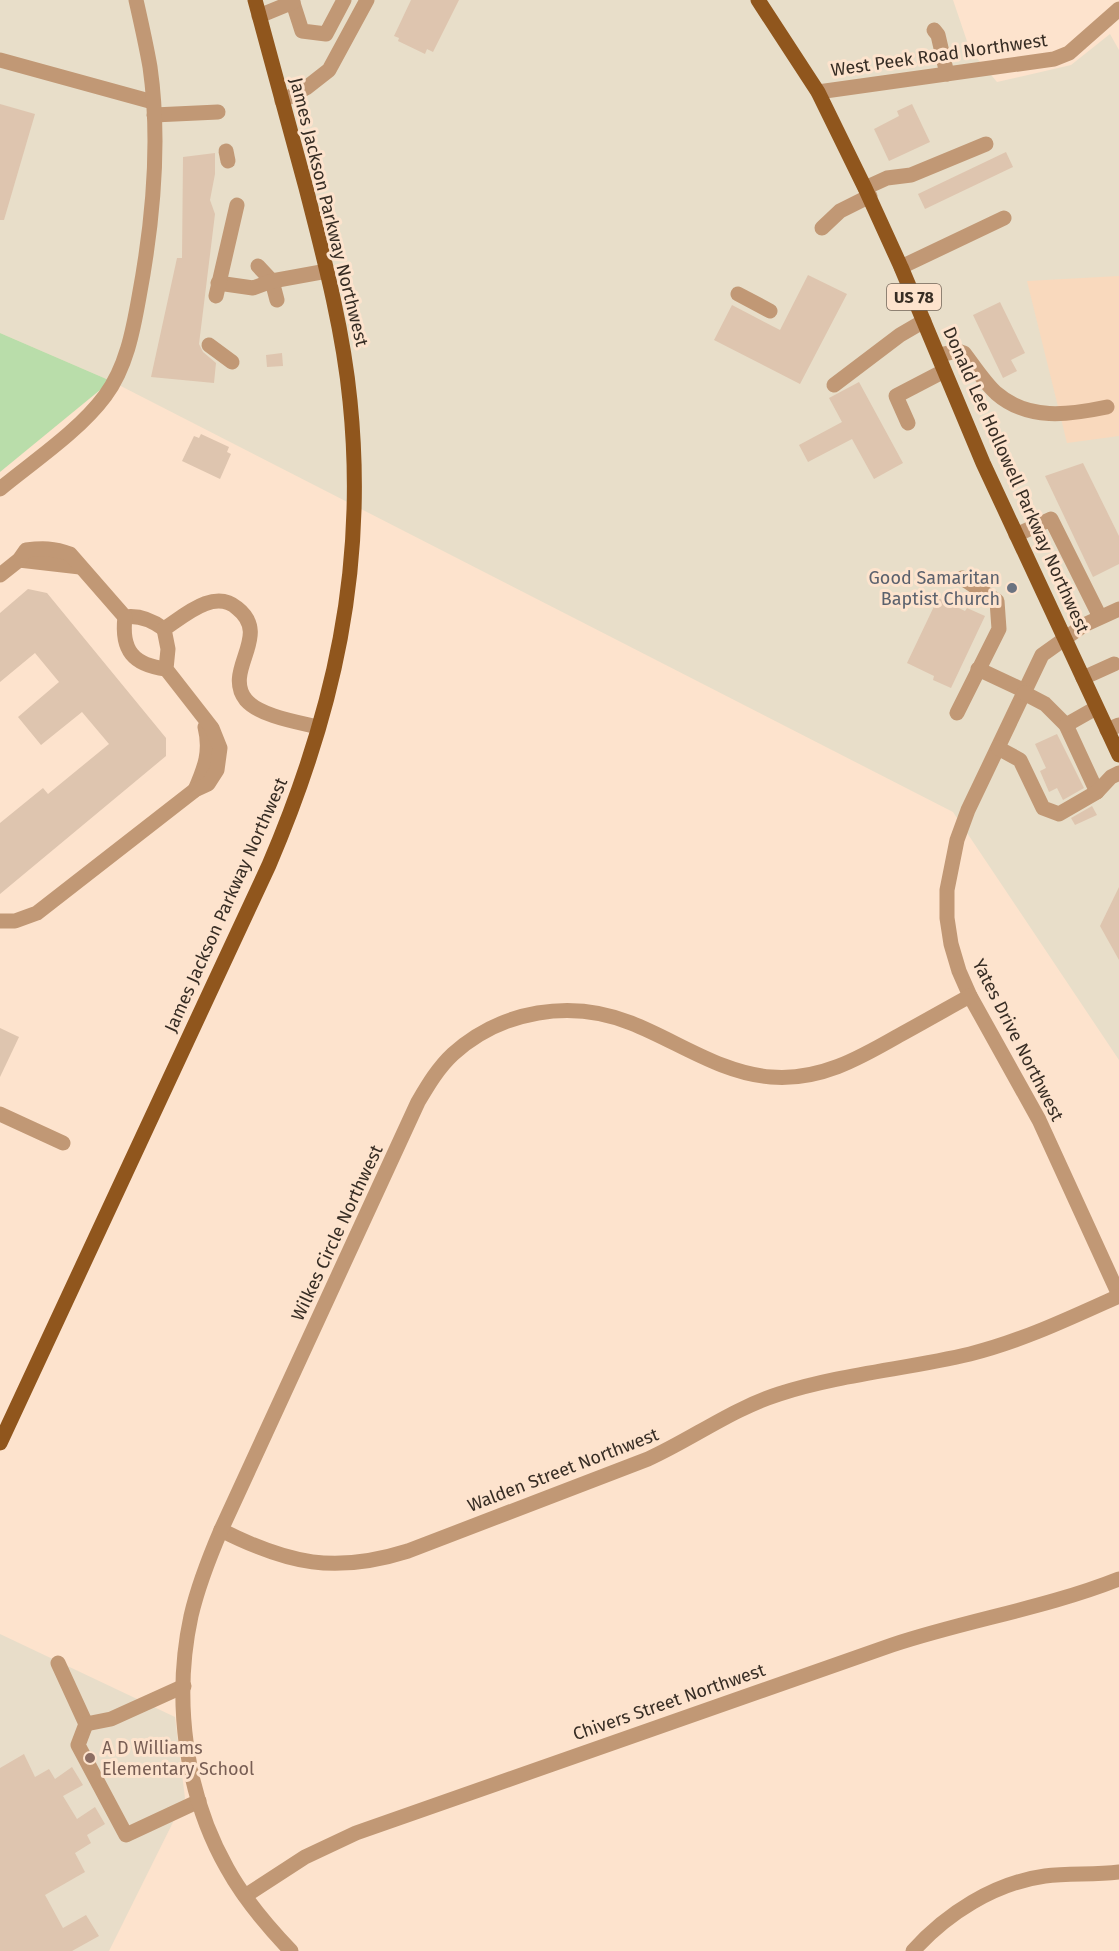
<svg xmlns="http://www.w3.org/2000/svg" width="1119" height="1951" viewBox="0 0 1119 1951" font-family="'Fira Sans',sans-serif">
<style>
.commercial{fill:#e8dec9}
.built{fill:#f9d9bd}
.education{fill:#e8ddc9}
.green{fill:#b9ddaa}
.building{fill:#dec5af}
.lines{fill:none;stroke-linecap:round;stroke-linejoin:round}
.minor{stroke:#c19875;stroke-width:15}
.major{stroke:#90561d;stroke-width:15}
.worship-dot{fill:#6b7280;stroke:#fde3cd;stroke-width:2}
.education-dot{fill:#8d6e63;stroke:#fde3cd;stroke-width:2}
.labels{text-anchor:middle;stroke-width:6;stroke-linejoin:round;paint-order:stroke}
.shield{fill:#fde3cd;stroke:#726457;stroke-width:1.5}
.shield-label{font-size:16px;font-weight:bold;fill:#372d24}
.street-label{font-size:18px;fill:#372d24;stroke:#fde3cd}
.worship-label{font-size:18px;fill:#5b616d;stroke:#fde3cd;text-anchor:end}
.education-label{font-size:18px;fill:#785e54;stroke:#fde3cd;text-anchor:start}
</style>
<rect width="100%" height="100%" fill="#fde3cd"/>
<path class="commercial" d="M0 0H953L970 50 997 82 1071 65 1110 34 1119 50V1060L953 812 111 381 0 333Z"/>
<path class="built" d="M1119 276V436L1067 443 1027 281Z"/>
<path class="education" d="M0 1634 175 1717 185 1798 109 1951H0Z"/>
<path class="green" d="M0 333 111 381 0 472Z"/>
<g class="building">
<path d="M411 0H459L433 52 427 49 425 54 398 41 399 38 394 36Z"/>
<path d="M0 104 35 114 4 220H0Z"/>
<path d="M912 104 930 142 889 161 874 129 899 116 897 111Z"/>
<path d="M1006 152 1013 167 925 209 918 194Z"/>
<path d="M215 153V174L210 200 215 214 199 344 203 352 216 363 214 383 151 377 177 258H182L183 157Z"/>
<path d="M808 275 847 294 800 384 714 340 732 305 780 330Z"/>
<path d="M1000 302 1025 353 1011 360 1017 371 1003 378 973 315Z"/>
<path d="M282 353 283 366 267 367 266 355Z"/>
<path d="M859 382 903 463 874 479 852 439 808 462 799 445 842 422 829 398Z"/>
<path d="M201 434 229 447 227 452 231 454 220 479 182 461 194 436 199 438Z"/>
<path d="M1083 463 1119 536V564L1093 577 1045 476Z"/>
<path d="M28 589 47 593 166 738V756L0 894V823L43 788 48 794 109 744 82 712 41 745 18 717 59 682 35 653 0 682V613Z"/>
<path d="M938 598 965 611 967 608 985 616 951 688 933 680 934 676 907 663Z"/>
<path d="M1057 734 1084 788 1063 800 1057 788 1049 792 1040 771 1046 768 1035 744Z"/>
<path d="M1092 806 1097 815 1075 825 1071 818Z"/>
<path d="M1119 887V960L1100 926Z"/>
<path d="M0 1028 19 1037 0 1077Z"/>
<path d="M24 1754 35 1777 49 1769 55 1779 72 1767 83 1785 63 1796 77 1819 95 1807 105 1824 87 1835 91 1843 75 1853 85 1872 45 1895 63 1928 86 1915 99 1936 72 1951H0V1768Z"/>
</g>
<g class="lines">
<g class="minor">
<path d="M292 0 302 31 326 34 344 0"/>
<path d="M259 16 293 2"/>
<path d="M934 30 938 35 947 74"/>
<path d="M0 60 153 102"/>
<path d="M818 92 1054 59 1069 53 1119 9"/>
<path d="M282 101 306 88 329 70 367 0"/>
<path d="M154 115 218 112"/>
<path d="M226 151 228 161"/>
<path d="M865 188 887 178 911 175 986 144"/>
<path d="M822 228 840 211 870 196"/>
<path d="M258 266 272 281 277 300"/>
<path d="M901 267 1004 218"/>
<path d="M218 283 253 288 272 281 327 271"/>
<path d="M738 294 770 311"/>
<path d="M216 296 237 205"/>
<path d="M209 345 232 362"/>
<path d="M939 355 958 351 964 353C974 366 984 382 996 393 1028 421 1069 415 1107 407"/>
<path d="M834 385 900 335 924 321"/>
<path d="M908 423 896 396 944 371"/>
<path d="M0 489C34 461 79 431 105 396 126 368 133 331 139 297 153 222 161 143 150 67 146 44 141 22 136 0"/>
<path d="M1016 535 1051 519 1100 617"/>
<path d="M19 560 80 567"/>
<path d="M0 575 19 560 26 550C42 548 54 548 70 554L125 617C139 615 153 621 164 629"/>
<path d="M1119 609 1084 625 1042 655 968 810 957 840 947 890V918L951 944 959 971 970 996 1039 1120 1119 1295"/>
<path d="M125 617C121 650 133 665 166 669"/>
<path d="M978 669 1025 691"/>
<path d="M1083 678 1114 664"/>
<path d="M1024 693 1045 704 1066 725 1097 792"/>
<path d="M957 713 999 629 997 601 962 578"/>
<path d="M1066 725 1096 708"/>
<path d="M1107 730 1119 725"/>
<path d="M998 748 1020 760 1043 808 1059 814 1097 792 1111 777 1119 773"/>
<path d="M195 790C205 767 211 751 205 727"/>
<path d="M0 921H15L37 913 195 790 208 784 217 770 220 748 212 728 166 669 168 649 164 629C184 616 214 588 237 608 273 636 222 670 246 700 260 716 297 722 318 727"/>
<path d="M0 1114 63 1143"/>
<path d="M221 1530C288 1564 335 1574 408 1551L648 1459C692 1439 732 1409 779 1394 841 1374 907 1369 970 1354 1022 1341 1070 1318 1119 1296"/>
<path d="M58 1663 86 1724 78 1745 126 1835 199 1801"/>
<path d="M86 1724 111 1719 184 1686"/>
<path d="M245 1896 305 1857 356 1833 892 1645C967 1620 1046 1608 1119 1579"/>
<path d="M291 1951C267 1926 244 1899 227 1868 185 1794 173 1699 191 1616 198 1586 209 1558 221 1530L418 1102C428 1085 438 1068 453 1054 502 1010 571 999 631 1023 677 1041 720 1073 771 1077 819 1081 858 1059 898 1036 922 1023 946 1009 970 996"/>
<path d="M913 1951C946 1914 994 1883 1045 1876 1069 1873 1094 1875 1119 1872"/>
</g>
<g class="major">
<path d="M758 0 818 92 865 188 901 267 983 463 1119 755"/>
<path d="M0 1443 269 865C334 713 367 567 350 401 343 329 324 258 306 188 289 126 272 63 255 0"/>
</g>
</g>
<circle class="worship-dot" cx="1012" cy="588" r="6"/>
<circle class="education-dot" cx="90" cy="1758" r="6"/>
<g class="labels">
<rect class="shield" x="887" y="284" width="54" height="26" rx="4.5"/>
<g class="shield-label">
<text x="914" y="303">US 78</text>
</g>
<g class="street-label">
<text transform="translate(939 55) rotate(-8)" y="6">West Peek Road Northwest</text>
<text transform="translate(329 212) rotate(76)" y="6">James Jackson Parkway Northwest</text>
<text transform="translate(1016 480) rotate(66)" y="6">Donald Lee Hollowell Parkway Northwest</text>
<text transform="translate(226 905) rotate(-66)" y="6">James Jackson Parkway Northwest</text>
<text transform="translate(1018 1040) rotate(63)" y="6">Yates Drive Northwest</text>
<text transform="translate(337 1233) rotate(-65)" y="6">Wilkes Circle Northwest</text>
<text transform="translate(563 1470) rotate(-21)" y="6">Walden Street Northwest</text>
<text transform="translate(669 1702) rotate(-19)" y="6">Chivers Street Northwest</text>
</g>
<g class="worship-label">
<text x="1000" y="584">Good Samaritan<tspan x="1000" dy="21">Baptist Church</tspan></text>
</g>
<g class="education-label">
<text x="102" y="1754">A D Williams<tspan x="102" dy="21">Elementary School</tspan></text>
</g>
</g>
</svg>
